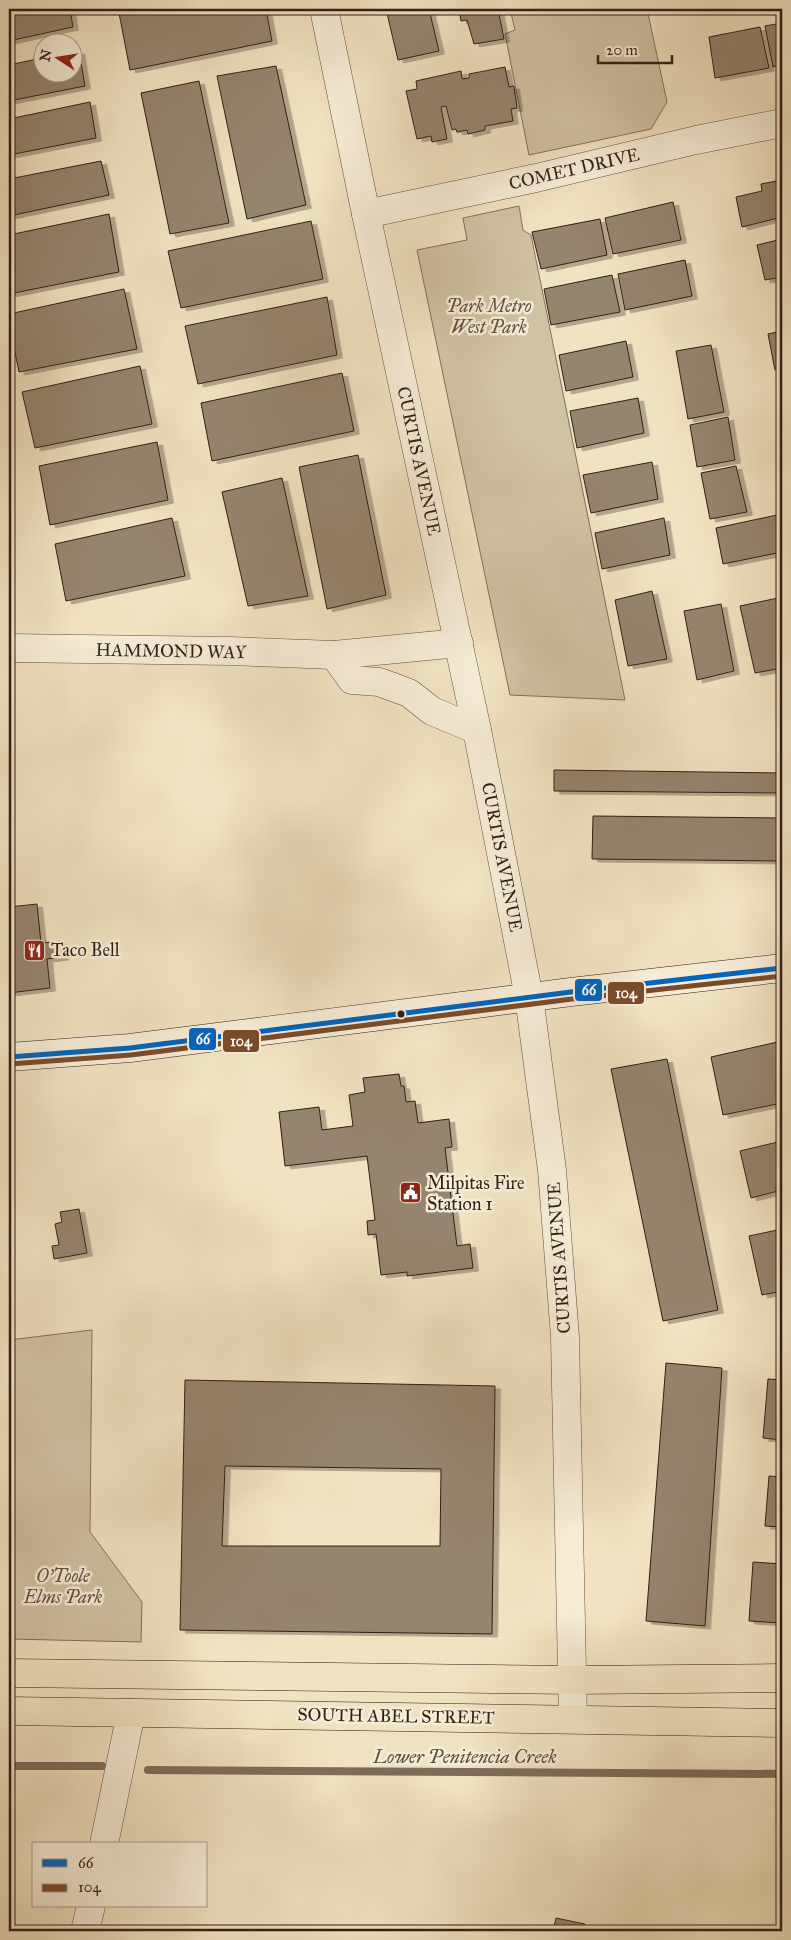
<svg xmlns="http://www.w3.org/2000/svg" width="791" height="1940" viewBox="0 0 791 1940" font-family="'IM FELL Great Primer',serif">
<style>
.green{fill:#d1c2a4;stroke:#82705c}
.lines{fill:none;stroke-linecap:round;stroke-linejoin:round}
.stream{stroke:#7e6c59;stroke-width:8}
.building{fill:#95846e;stroke:#321e15;fill-rule:evenodd;filter:url(#shadow)}
.minor-casing{stroke:#624f40;stroke-width:29}
.tertiary-casing{stroke:#624f40;stroke-width:29}
.secondary-casing{stroke:#321e15;stroke-width:29}
.primary-casing{stroke:#321e15;stroke-width:29}
.minor{stroke:#f6edd7;stroke-width:28}
.tertiary{stroke:#f6edd7;stroke-width:28}
.secondary{stroke:#f6edd7;stroke-width:28}
.primary{stroke:#f1e3c1;stroke-width:28}
.bus-1-casing{stroke:#f6edd7;stroke-width:9}
.bus-2-casing{stroke:#f6edd7;stroke-width:9}
.bus-1{stroke:#0065bd;stroke-width:5}
.bus-2{stroke:#7a4b2a;stroke-width:5}
.bus-dot{fill:#321e15;stroke:#f6edd7;stroke-width:2}
.labels{text-anchor:middle;stroke-width:5;stroke-linejoin:round;paint-order:stroke}
.street-label{font-size:18px;fill:#321e15;stroke:#f6edd7}
.park-label{font-size:18px;font-style:italic;fill:#624f40;stroke:#f6edd7}
.poi-label{font-size:18px;fill:#321e15;stroke:#f6edd7;text-anchor:start}
.water-label{font-size:19px;font-style:italic;fill:#5e4c3d;stroke:#f6edd7}
.line-badge{stroke:#f6edd7;stroke-width:2}
.badge-label{font-size:14px;text-anchor:middle;font-weight:bold;fill:#fff}
</style>
<defs>
<filter id="shadow"><feDropShadow dx="5.5" dy="3" stdDeviation="0" flood-color="#0004"/></filter>
</defs>
<rect width="100%" height="100%" fill="#f1e3c1"/>
<filter id="stains"><feTurbulence type="fractalNoise" baseFrequency=".004" numOctaves="4"/><feColorMatrix values="0 0 0 0 .2 0 0 0 0 .09 0 0 0 0 .02 0 0 0 .5 -.17"/></filter>
<radialGradient id="worn" r=".72"><stop offset=".6" stop-color="#630" stop-opacity="0"/><stop offset="1" stop-color="#630" stop-opacity=".3"/></radialGradient>
<g class="green">
<path d="M510 9H647L667 102 651 129 529 155 505 34 515 30Z"/>
<path d="M519 206 523 230 531 235 625 700 510 695 417 250 467 240 463 218Z"/>
<path d="M92 1330 90 1532 142 1602 141 1642 9 1639V1340Z"/>
</g>
<g class="lines">
<g class="stream">
<path d="M9 1766H102"/>
<path d="M148 1770 782 1774"/>
</g>
</g>
<g class="building">
<path d="M9 9H70L73 27 9 41Z"/>
<path d="M138 9H266L272 41 130 70 119 13Z"/>
<path d="M386 9H429L439 51 398 60Z"/>
<path d="M459 9H498L504 39 474 44 467 20 461 21Z"/>
<path d="M782 23V64L773 67 765 26Z"/>
<path d="M760 27 769 68 715 78 709 37Z"/>
<path d="M79 51 85 86 9 101V65L42 58V72H72V52Z"/>
<path d="M276 66 306 205 247 219 217 76Z"/>
<path d="M505 67 509 87 514 86 517 108 511 109 513 121 485 126V130L468 134 467 130 457 132 456 129 452 130 446 106 441 107 447 139 432 142 431 136 417 139 406 91 417 89 416 81 461 71 462 79 469 78V74Z"/>
<path d="M199 81 229 223 170 234 141 93Z"/>
<path d="M90 102 96 138 9 155V119Z"/>
<path d="M101 161 109 195 9 216V179Z"/>
<path d="M782 180V217L742 227 736 197 762 191 761 184Z"/>
<path d="M673 202 681 240 613 254 605 218Z"/>
<path d="M109 214 119 272 9 294V235Z"/>
<path d="M600 219 607 255 541 269 532 232Z"/>
<path d="M311 221 323 279 181 308 168 251Z"/>
<path d="M782 239V277L765 280 757 245Z"/>
<path d="M685 260 692 296 625 310 618 274Z"/>
<path d="M612 275 620 312 551 325 544 289Z"/>
<path d="M124 289 137 349 19 372 9 323V314Z"/>
<path d="M327 297 337 355 198 384 185 326Z"/>
<path d="M782 331V369L775 370 768 334Z"/>
<path d="M626 341 633 377 566 391 559 355Z"/>
<path d="M711 345 724 412 688 419 676 351Z"/>
<path d="M140 366 152 424 35 448 22 392Z"/>
<path d="M342 373 354 431 212 461 201 403Z"/>
<path d="M782 389V410L778 390Z"/>
<path d="M638 398 644 433 577 448 570 411Z"/>
<path d="M728 417 735 460 697 467 690 425Z"/>
<path d="M157 442 168 500 50 525 39 466Z"/>
<path d="M358 455 386 595 327 609 299 467Z"/>
<path d="M652 462 658 499 591 513 583 475Z"/>
<path d="M736 466 747 512 710 519 701 473Z"/>
<path d="M282 478 308 596 248 606 222 492Z"/>
<path d="M782 514V552L723 564 716 528Z"/>
<path d="M172 518 185 576 66 601 55 544Z"/>
<path d="M664 518 670 555 602 569 595 533Z"/>
<path d="M652 591 667 659 628 666 615 600Z"/>
<path d="M778 598 782 622V668L755 673 740 606Z"/>
<path d="M721 604 734 671 697 680 684 611Z"/>
<path d="M554 770 782 773V793L554 791Z"/>
<path d="M593 816 782 818 781 861 592 859Z"/>
<path d="M37 904 41 943 61 941 63 957 47 959 50 988 9 993V907Z"/>
<path d="M782 1041V1103L723 1115 711 1057Z"/>
<path d="M667 1059 718 1310 663 1321 611 1069Z"/>
<path d="M399 1074 401 1086H404L406 1102 415 1101 418 1123 449 1119 452 1147 445 1148 457 1246 470 1244 473 1268 407 1276V1272L381 1275 376 1234 368 1235 367 1221 375 1220 367 1156 285 1166 279 1112 319 1107 322 1130 353 1126 349 1095 365 1092 363 1078Z"/>
<path d="M782 1141V1190L751 1198 740 1151Z"/>
<path d="M79 1209 87 1253 54 1259 52 1246 59 1245 55 1224 62 1222 60 1212Z"/>
<path d="M782 1229V1291L762 1295 749 1236Z"/>
<path d="M666 1363 722 1368 705 1626 646 1621Z"/>
<path d="M768 1379 782 1380V1440L763 1438Z"/>
<path d="M185 1380 495 1386 492 1634 180 1630ZM225 1466 441 1469 440 1546H222Z"/>
<path d="M769 1476 782 1477V1527L765 1526Z"/>
<path d="M753 1562 782 1564V1623L749 1621Z"/>
<path d="M556 1918 585 1924 584 1931H553Z"/>
<path d="M201 1927 220 1931H200Z"/>
</g>
<g class="lines">
<defs>
<g id="minor">
<path d="M324 9 366 214 536 178 696 140 782 123"/>
<path d="M9 648 230 651 334 655 459 643"/>
<path d="M334 655 352 680 379 682 401 690 409 693 432 711 477 730"/>
<path d="M104 1844 131 1713"/>
<path d="M85 1931 91 1906"/>
</g>
<path id="tertiary" d="M366 214 477 730 529 997 552 1170 565 1337 573 1719"/>
<path id="secondary" d="M9 1057 130 1048 571 992 782 968"/>
<g id="primary">
<path d="M9 1673 574 1680 782 1678"/>
<path d="M9 1711 782 1723"/>
</g>
</defs>
<use href="#minor" class="minor-casing"/>
<use href="#tertiary" class="tertiary-casing"/>
<use href="#secondary" class="secondary-casing"/>
<use href="#primary" class="primary-casing"/>
<use href="#minor" class="minor"/>
<use href="#tertiary" class="tertiary"/>
<use href="#secondary" class="secondary"/>
<use href="#primary" class="primary"/>
<defs>
<path id="bus-1" d="M9 1057 130 1048 571 992 782 968"/>
<path id="bus-2" d="M10 1064 131 1055 572 999 782 976"/>
</defs>
<use href="#bus-1" class="bus-1-casing"/>
<use href="#bus-2" class="bus-2-casing"/>
<use href="#bus-1" class="bus-1"/>
<use href="#bus-2" class="bus-2"/>
</g>
<defs>
<symbol id="restaurant-square" viewBox="-11 -11 22 22"><rect x="-9" y="-9" width="18" height="18" rx="4" fill="#8f2418" stroke="#f6edd7"/><path d="M-5-6h1v4h1v-4h1v4h1v-4h1v5L-1.5 .5V6h-2V.5L-5-1ZM5-6V6H3V1.5H1.5Q1.5-4 5-6Z" fill="#fff"/></symbol>
<symbol id="civic-square" viewBox="-11 -11 22 22"><rect x="-9" y="-9" width="18" height="18" rx="4" fill="#8f2418" stroke="#f6edd7"/><path d="M-.6-6.5H3V-4.5H.6V-3L4-1V1h2V6H-6V1h2V-1L-.6-3ZM-1.2 2.5V6h2.4V2.5Z" fill="#fff"/></symbol>
</defs>
<g fill-rule="evenodd">
<use href="#restaurant-square" x="22" y="938" width="25" height="25"/>
<use href="#civic-square" x="398" y="1180" width="25" height="25"/>
</g>
<circle class="bus-dot" cx="401" cy="1014" r="4.5"/>
<g class="labels">
<g class="street-label">
<text transform="translate(574 169) rotate(-13)" y="6">COMET DRIVE</text>
<text transform="translate(419 461) rotate(78)" y="6">CURTIS AVENUE</text>
<text transform="translate(171 651) rotate(1)" y="6">HAMMOND WAY</text>
<text transform="translate(502 857) rotate(79)" y="6">CURTIS AVENUE</text>
<text transform="translate(559 1258) rotate(-94)" y="6">CURTIS AVENUE</text>
<text transform="translate(396 1716) rotate(1)" y="6">SOUTH ABEL STREET</text>
</g>
<g class="park-label">
<text x="489" y="312">Park Metro<tspan x="489" dy="21">West Park</tspan></text>
<text x="63" y="1582">O'Toole<tspan x="63" dy="21">Elms Park</tspan></text>
</g>
<g class="poi-label">
<text x="51" y="956">Taco Bell</text>
<text x="427" y="1189">Milpitas Fire<tspan x="427" dy="21">Station 1</tspan></text>
</g>
<g class="water-label">
<text x="465" y="1763">Lower Penitencia Creek</text>
</g>
</g>
<g class="line-badge">
<rect x="574" y="978" width="29" height="24" rx="5" fill="#0065bd"/>
<rect x="607" y="981" width="38" height="24" rx="5" fill="#7a4b2a"/>
<rect x="188" y="1027" width="29" height="24" rx="5" fill="#0065bd"/>
<rect x="222" y="1029" width="38" height="24" rx="5" fill="#7a4b2a"/>
</g>
<g class="badge-label">
<text x="589" y="995">66</text>
<text x="626" y="998">104</text>
<text x="203" y="1044">66</text>
<text x="241" y="1046">104</text>
</g>
<rect width="791" height="1940" fill="none" stroke="#f1e3c1" stroke-width="30"/>
<rect x="10" y="10" width="771" height="1920" fill="none" stroke="#321e15" stroke-width="2.5"/>
<rect x="15" y="15" width="761" height="1910" fill="none" stroke="#321e15"/>
<rect x="32" y="1842" width="175" height="65" fill="#f6edd7" stroke="#a89a89"/>
<rect x="42" y="1859" width="25" height="8" fill="#0065bd" stroke="#a89a89"/>
<text x="78" y="1868" font-size="15" fill="#321e15">66</text>
<rect x="42" y="1884" width="25" height="8" fill="#7a4b2a" stroke="#a89a89"/>
<text x="78" y="1892" font-size="15" fill="#321e15">104</text>
<g transform="translate(58 58) rotate(282)"><circle r="24" fill="#f6edd7" stroke="#a89a89"/>
<path d="M0-4L9 19L0 12L-9 19Z" fill="#8f2418"/>
<text y="-8" font-size="14" font-weight="bold" text-anchor="middle" fill="#321e15">N</text>
</g>
<path d="M598 55v8h74v-8" fill="none" stroke="#321e15" stroke-width="2.5"/>
<text x="606" y="55" font-size="15" fill="#321e15" stroke="#f6edd7" stroke-width="4" paint-order="stroke">20 m</text>
<rect width="100%" height="100%" filter="url(#stains)"/>
<rect width="100%" height="100%" fill="url(#worn)"/>
</svg>
